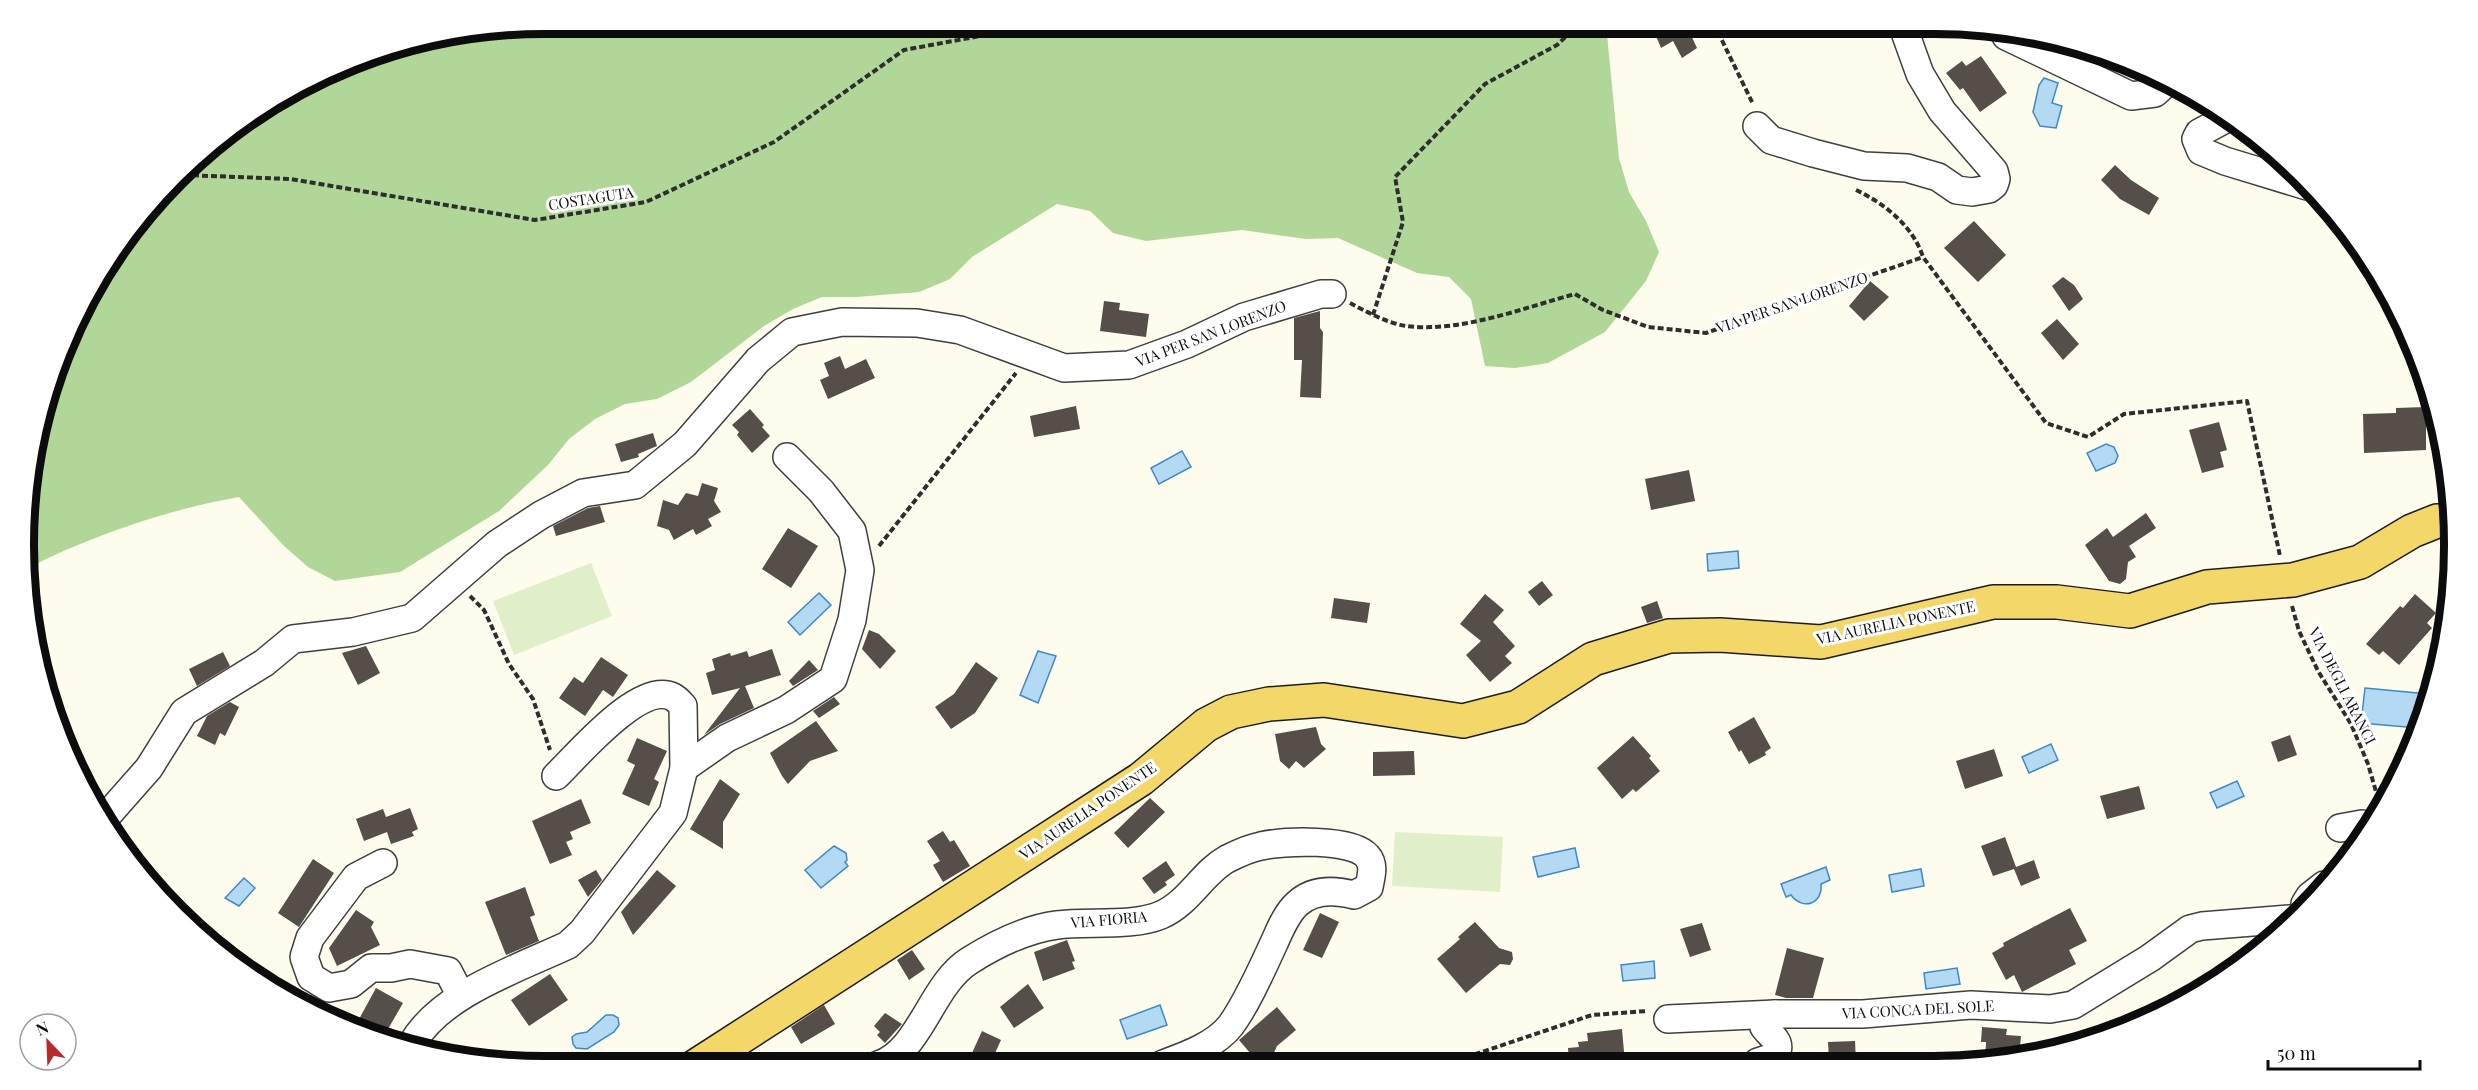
<svg xmlns="http://www.w3.org/2000/svg" width="2478" height="1090" viewBox="0 0 2478 1090" font-family="'Playfair Display',serif">
<style>
.forest{fill:#b1d798}
.pitch{fill:#e0efc9}
.water{fill:#b4d9f3;stroke:#3e8ac7;stroke-width:1.5}
.lines{fill:none;stroke-linecap:round;stroke-linejoin:round}
.stream{stroke:#3e8ac7;stroke-width:6}
.building{fill:#554e49}
.minor-casing{stroke:#3f3f3f;stroke-width:30}
.major-casing{stroke:#1d1d1d;stroke-width:36}
.path{stroke:#2e2e2e;stroke-width:4;stroke-dasharray:6 3;stroke-linecap:butt}
.minor{stroke:#fff;stroke-width:27}
.major{stroke:#f3d768;stroke-width:33}
.labels{text-anchor:middle;stroke-width:6;stroke-linejoin:round;paint-order:stroke}
.street-label{font-size:15px;fill:#0c0c0c;stroke:#fff}
.rim{fill:none;stroke:#0c0c0c;stroke-width:8}
</style>
<rect width="100%" height="100%" fill="#fefced"/>
<path class="forest" d="M545 24H1606L1619 158 1629 192 1646 221 1659 252 1646 281 1605 332 1548 363 1515 368 1485 366 1471 299 1449 277 1417 273 1338 238 1306 239 1242 230 1146 241 1113 233 1090 211 1057 204 972 257 950 279 919 292 856 297H822L793 309 764 326 691 382 657 399 625 404 595 419 569 439 548 465 499 511 400 572 335 581 308 567 283 545 239 497C169 509 90 536 26 569L24 545 34 444 94 285 202 153 285 94 377 52Z"/>
<g class="pitch">
<path d="M591 563 612 616 514 655 493 601Z"/>
<path d="M1395 832 1503 837 1500 892 1392 886Z"/>
</g>
<g class="water">
<path d="M2044 78 2058 83 2052 103 2062 106 2056 128 2040 126 2033 112 2039 85Z"/>
<path d="M2106 444 2114 447 2118 456 2115 463 2096 471 2087 453Z"/>
<path d="M1182 451 1191 467 1159 484 1151 468Z"/>
<path d="M1738 551 1739 568 1708 571 1707 554Z"/>
<path d="M819 593 831 605 800 635 788 622Z"/>
<path d="M1038 651 1056 656 1038 703 1020 695Z"/>
<path d="M2365 688 2428 694 2426 713 2418 728 2361 723Z"/>
<path d="M2051 744 2058 760 2029 773 2022 757Z"/>
<path d="M2237 781 2244 796 2217 808 2210 793Z"/>
<path d="M834 846 846 853 847 860 845 862 848 866 821 888 805 870Z"/>
<path d="M1575 848 1579 867 1538 877 1533 857Z"/>
<path d="M1826 867 1830 880 1821 884C1823 904 1803 911 1791 895L1786 897 1781 884Z"/>
<path d="M1921 869 1924 886 1892 892 1889 875Z"/>
<path d="M244 878 255 888 239 906 225 898Z"/>
<path d="M1654 961 1655 978 1623 981 1621 965Z"/>
<path d="M1957 968 1960 984 1926 989 1924 973Z"/>
<path d="M1160 1005 1167 1025 1127 1039 1120 1020Z"/>
<path d="M606 1015H613L618 1018 619 1025 614 1032 587 1049 576 1048 573 1044 572 1037 576 1034 587 1032Z"/>
</g>
<g class="lines">
<path class="stream" d="M542 24 546 32"/>
</g>
<g class="building">
<path d="M1651 24H1702L1689 31 1697 48 1682 58 1673 41 1661 48Z"/>
<path d="M1981 56 2007 93 1980 112 1963 88 1960 90 1946 73 1962 61 1966 66Z"/>
<path d="M2115 165 2131 180 2159 198 2149 215 2120 199 2101 180Z"/>
<path d="M1974 221 2006 255 1978 282 1944 248Z"/>
<path d="M2063 277 2074 285 2083 299 2069 311 2052 286Z"/>
<path d="M1870 281 1889 297 1864 321 1849 306Z"/>
<path d="M1104 301 1120 303 1119 310 1149 314 1146 337 1100 331Z"/>
<path d="M1320 311V328L1323 332 1321 398 1300 397 1302 360H1294V318Z"/>
<path d="M2057 319 2079 344 2063 360 2041 333Z"/>
<path d="M840 356 845 369 866 359 875 378 828 399 820 380 829 376 824 363Z"/>
<path d="M1076 406 1080 429 1034 437 1030 416Z"/>
<path d="M2426 407V450L2364 453 2363 414 2396 413V408Z"/>
<path d="M750 409 764 425 762 427 770 436 752 453 737 435 739 432 732 425Z"/>
<path d="M2219 422 2227 450 2220 452 2224 467 2202 473 2189 430Z"/>
<path d="M653 433 657 446 638 454 639 457 621 462 615 444Z"/>
<path d="M1689 470 1695 501 1651 510 1645 479Z"/>
<path d="M702 483 718 488 714 501 721 512 708 519 712 526 696 535 693 529 674 540 669 530 657 526 663 500 678 505 686 493 698 496Z"/>
<path d="M600 506 605 522 556 536 553 526 588 508Z"/>
<path d="M2146 513 2156 528 2129 546 2136 557 2128 562 2126 579 2120 584 2109 581 2085 545 2107 528 2113 537Z"/>
<path d="M788 528 818 546 791 588 762 569Z"/>
<path d="M1542 581 1553 595 1539 606 1528 592Z"/>
<path d="M1485 594 1504 610 1493 622 1515 646 1505 656 1512 663 1490 682 1466 655 1481 641 1460 624Z"/>
<path d="M2415 594 2436 613 2427 623 2432 628 2399 665 2383 651 2379 655 2366 644 2400 606 2403 608Z"/>
<path d="M1334 598 1370 603 1367 623 1331 618Z"/>
<path d="M1657 601 1663 618 1647 623 1641 607Z"/>
<path d="M869 630 879 634 896 651 880 669 862 649Z"/>
<path d="M366 646 380 673 358 685 342 653Z"/>
<path d="M772 649 781 675 745 686 754 708 720 724 704 735 740 688 712 695 706 673 715 670 712 659 730 653 731 656 747 651 749 657Z"/>
<path d="M223 652 230 666 197 686 189 669Z"/>
<path d="M601 657 628 675 613 697 603 690 585 716 559 698 574 677 583 683Z"/>
<path d="M809 660 818 670 793 686 789 681Z"/>
<path d="M976 662 998 678 975 713 951 729 935 707 954 694Z"/>
<path d="M834 697 840 704 819 718 813 711Z"/>
<path d="M230 702 239 707 225 736 220 733 215 745 197 736 207 716Z"/>
<path d="M1754 717 1771 748 1765 752 1766 755 1749 764 1741 750 1739 752 1728 732Z"/>
<path d="M816 721 838 751 810 761 788 784 782 776 770 753Z"/>
<path d="M1316 727 1321 744 1326 749 1304 768 1296 761 1289 769 1280 761 1275 734Z"/>
<path d="M2290 735 2297 755 2278 762 2271 742Z"/>
<path d="M1633 736 1651 756 1649 758 1660 771 1636 792 1633 789 1622 799 1597 768Z"/>
<path d="M637 738 667 751 654 779 659 782 649 806 622 794 635 765 627 761Z"/>
<path d="M1994 749 2003 776 1965 789 1956 761Z"/>
<path d="M1414 751 1415 775 1373 776V752Z"/>
<path d="M720 779 740 794 723 822V849L690 829Z"/>
<path d="M2139 786 2145 809 2107 819 2100 796Z"/>
<path d="M1150 798 1165 812 1128 848 1114 833Z"/>
<path d="M581 799 591 823 570 832 573 839 566 842 572 855 550 864 532 821Z"/>
<path d="M410 808 418 829 412 832 414 836 391 844 387 832 364 841 356 819 383 809 386 817Z"/>
<path d="M943 831 950 842 954 840 970 866 943 882 933 865 940 861 927 841Z"/>
<path d="M2005 837 2016 867 2034 860 2040 878 2021 886 2014 869 1993 876 1981 846Z"/>
<path d="M313 859 334 873 299 927 278 913Z"/>
<path d="M1166 861 1175 875 1165 882 1167 885 1154 894 1142 878Z"/>
<path d="M596 870 602 880 588 897 578 880Z"/>
<path d="M657 870 676 886 633 935 621 912Z"/>
<path d="M525 887 535 915 530 917 539 941 506 955 485 902Z"/>
<path d="M2070 908 2087 941 2069 950 2076 964 2022 992 2014 975 2006 980 1992 953 2004 946 2003 943Z"/>
<path d="M356 910 374 922 371 927 380 945 337 966 329 948Z"/>
<path d="M1320 913 1339 922 1322 958 1303 950Z"/>
<path d="M1475 922 1499 948 1512 952 1513 959 1510 965 1500 964 1466 993 1437 959 1460 939 1458 937Z"/>
<path d="M1702 923 1711 950 1690 957 1680 929Z"/>
<path d="M1067 940 1075 961 1072 962 1075 969 1043 981 1034 952Z"/>
<path d="M1787 948 1824 958 1813 998H1786L1775 995Z"/>
<path d="M912 950 925 969 909 980 897 960Z"/>
<path d="M550 974 568 1000 529 1026 511 1000Z"/>
<path d="M1028 984 1044 1008 1014 1028 1000 1007Z"/>
<path d="M376 988 403 1003 388 1029 384 1027 380 1033 358 1021Z"/>
<path d="M824 1005 835 1024 801 1044 791 1027Z"/>
<path d="M1277 1007 1296 1030 1277 1046 1271 1059 1256 1060 1239 1040Z"/>
<path d="M885 1013 902 1024 885 1043 877 1035 880 1032 874 1026Z"/>
<path d="M1982 1027 2007 1029 2006 1035 2021 1036 2019 1057 2001 1061 1985 1062 1986 1042H1981Z"/>
<path d="M1622 1029 1625 1063H1569L1568 1048 1579 1047 1578 1042 1588 1041 1587 1033Z"/>
<path d="M982 1031 1001 1040 991 1062 972 1053Z"/>
<path d="M1855 1041 1856 1062H1829L1828 1042Z"/>
</g>
<g class="lines">
<defs>
<g id="minor">
<path d="M2006 36 2131 96 2155 93 2167 82"/>
<path d="M2227 118 2199 133 2196 139 2201 151 2225 161 2307 186"/>
<path d="M1757 126 1771 140 1813 153 1864 166 1907 168 1938 177 1957 190 1972 192 1989 189 1994 185 1996 179 1994 171 1942 111 1920 74 1902 24"/>
<path d="M684 768 727 738 786 710 833 679 852 620 860 570 852 531 821 491 787 457"/>
<path d="M104 819 149 768 184 712 264 663 293 639 353 632 412 618 497 544 541 515 583 493 635 485 685 444 758 360 792 332 842 322 917 323 960 330 1064 368 1129 365 1187 344 1244 317 1321 294H1332"/>
<path d="M2340 828 2362 824 2366 826"/>
<path d="M383 863 356 877 310 938 304 957 311 977 329 988 351 984 371 968H391L410 964 448 971 461 996"/>
<path d="M2305 904 2310 896 2324 885"/>
<path d="M1668 1019 1775 1014H1863L1971 1005 2050 1009 2073 1005 2150 958 2190 929 2202 926 2290 919"/>
<path d="M412 1044C440 994 517 969 568 945L582 932 673 813 684 768 683 706C681 704 677 699 673 697 640 680 578 755 556 776"/>
<path d="M1758 1062 1776 1056C1782 1040 1772 1038 1764 1027L1768 1018 1775 1014"/>
<path d="M878 1065C920 1052 931 985 969 961 996 944 1026 929 1057 925 1088 921 1133 927 1161 915 1189 903 1202 873 1227 859 1237 854 1250 848 1261 846 1283 841 1352 838 1367 856 1375 865 1371 876 1369 887L1354 895C1335 890 1313 889 1297 904 1286 914 1280 930 1274 943 1262 969 1247 1003 1231 1025 1216 1045 1185 1056 1163 1064"/>
</g>
<path id="major" d="M696 1066 1141 779 1206 725 1231 712 1269 704 1324 700 1463 721 1518 707 1593 659 1669 636 1720 635 1821 642 1993 602H2057L2130 611 2207 587 2293 580 2360 562 2412 531 2437 521H2453"/>
</defs>
<use href="#minor" class="minor-casing"/>
<use href="#major" class="major-casing"/>
<g class="path">
<path d="M1485 24 1487 26C1518 33 1543 41 1573 24"/>
<path d="M1714 24 1753 104"/>
<path d="M184 175 290 179 535 220 646 202 774 142 904 50 991 34 1068 24"/>
<path d="M1856 190C1884 203 1913 226 1923 257L2046 423 2088 437 2124 414 2247 401 2280 556"/>
<path d="M1350 303C1367 312 1387 323 1406 326 1460 333 1523 308 1575 294L1603 310 1648 327 1706 333 1923 257"/>
<path d="M1373 315 1403 222 1395 177 1485 84 1557 45 1579 24"/>
<path d="M879 546 1016 373"/>
<path d="M470 596 484 610 509 664 533 699 550 750"/>
<path d="M2292 606 2299 631 2318 671 2351 724 2368 764 2379 802"/>
<path d="M1449 1063 1592 1015 1647 1011"/>
</g>
<use href="#minor" class="minor"/>
<use href="#major" class="major"/>
</g>
<g class="labels">
<g class="street-label">
<text transform="translate(591 199) rotate(-9)" y="5">COSTAGUTA</text>
<text transform="translate(1792 303) rotate(-19)" y="5">VIA PER SAN LORENZO</text>
<text transform="translate(1211 334) rotate(-21)" y="5">VIA PER SAN LORENZO</text>
<text transform="translate(1896 623) rotate(-12)" y="5">VIA AURELIA PONENTE</text>
<text transform="translate(2342 686) rotate(63)" y="5">VIA DEGLI ARANCI</text>
<text transform="translate(1088 811) rotate(-34)" y="5">VIA AURELIA PONENTE</text>
<text transform="translate(1109 920) rotate(-5)" y="5">VIA FIORIA</text>
<text transform="translate(1918 1010) rotate(-3)" y="5">VIA CONCA DEL SOLE</text>
</g>
</g>
<path d="M0 0H2478V1090H0ZM544 34H1934A510 510 0 0 1 2444 544V546A510 510 0 0 1 1934 1056H544A510 510 0 0 1 34 546V544A510 510 0 0 1 544 34Z" fill="#fff" fill-rule="evenodd"/>
<path class="rim" d="M544 34H1934A510 510 0 0 1 2444 544V546A510 510 0 0 1 1934 1056H544A510 510 0 0 1 34 546V544A510 510 0 0 1 544 34Z"/>
<g transform="translate(48 1042) rotate(337)"><circle r="28" fill="#ffffff" stroke="#9e9e9e" stroke-width="1.5"/>
<path d="M0-4.5L10 22L0 15L-10 22Z" fill="#b72a2b"/>
<text y="-9" font-size="16" font-weight="bold" text-anchor="middle" fill="#0c0c0c">N</text>
</g>
<path d="M2268 1060v9h152v-9" fill="none" stroke="#0c0c0c" stroke-width="3"/>
<text x="2277" y="1060" font-size="18" fill="#0c0c0c" stroke="#ffffff" stroke-width="4.5" paint-order="stroke">50 m</text>
</svg>
